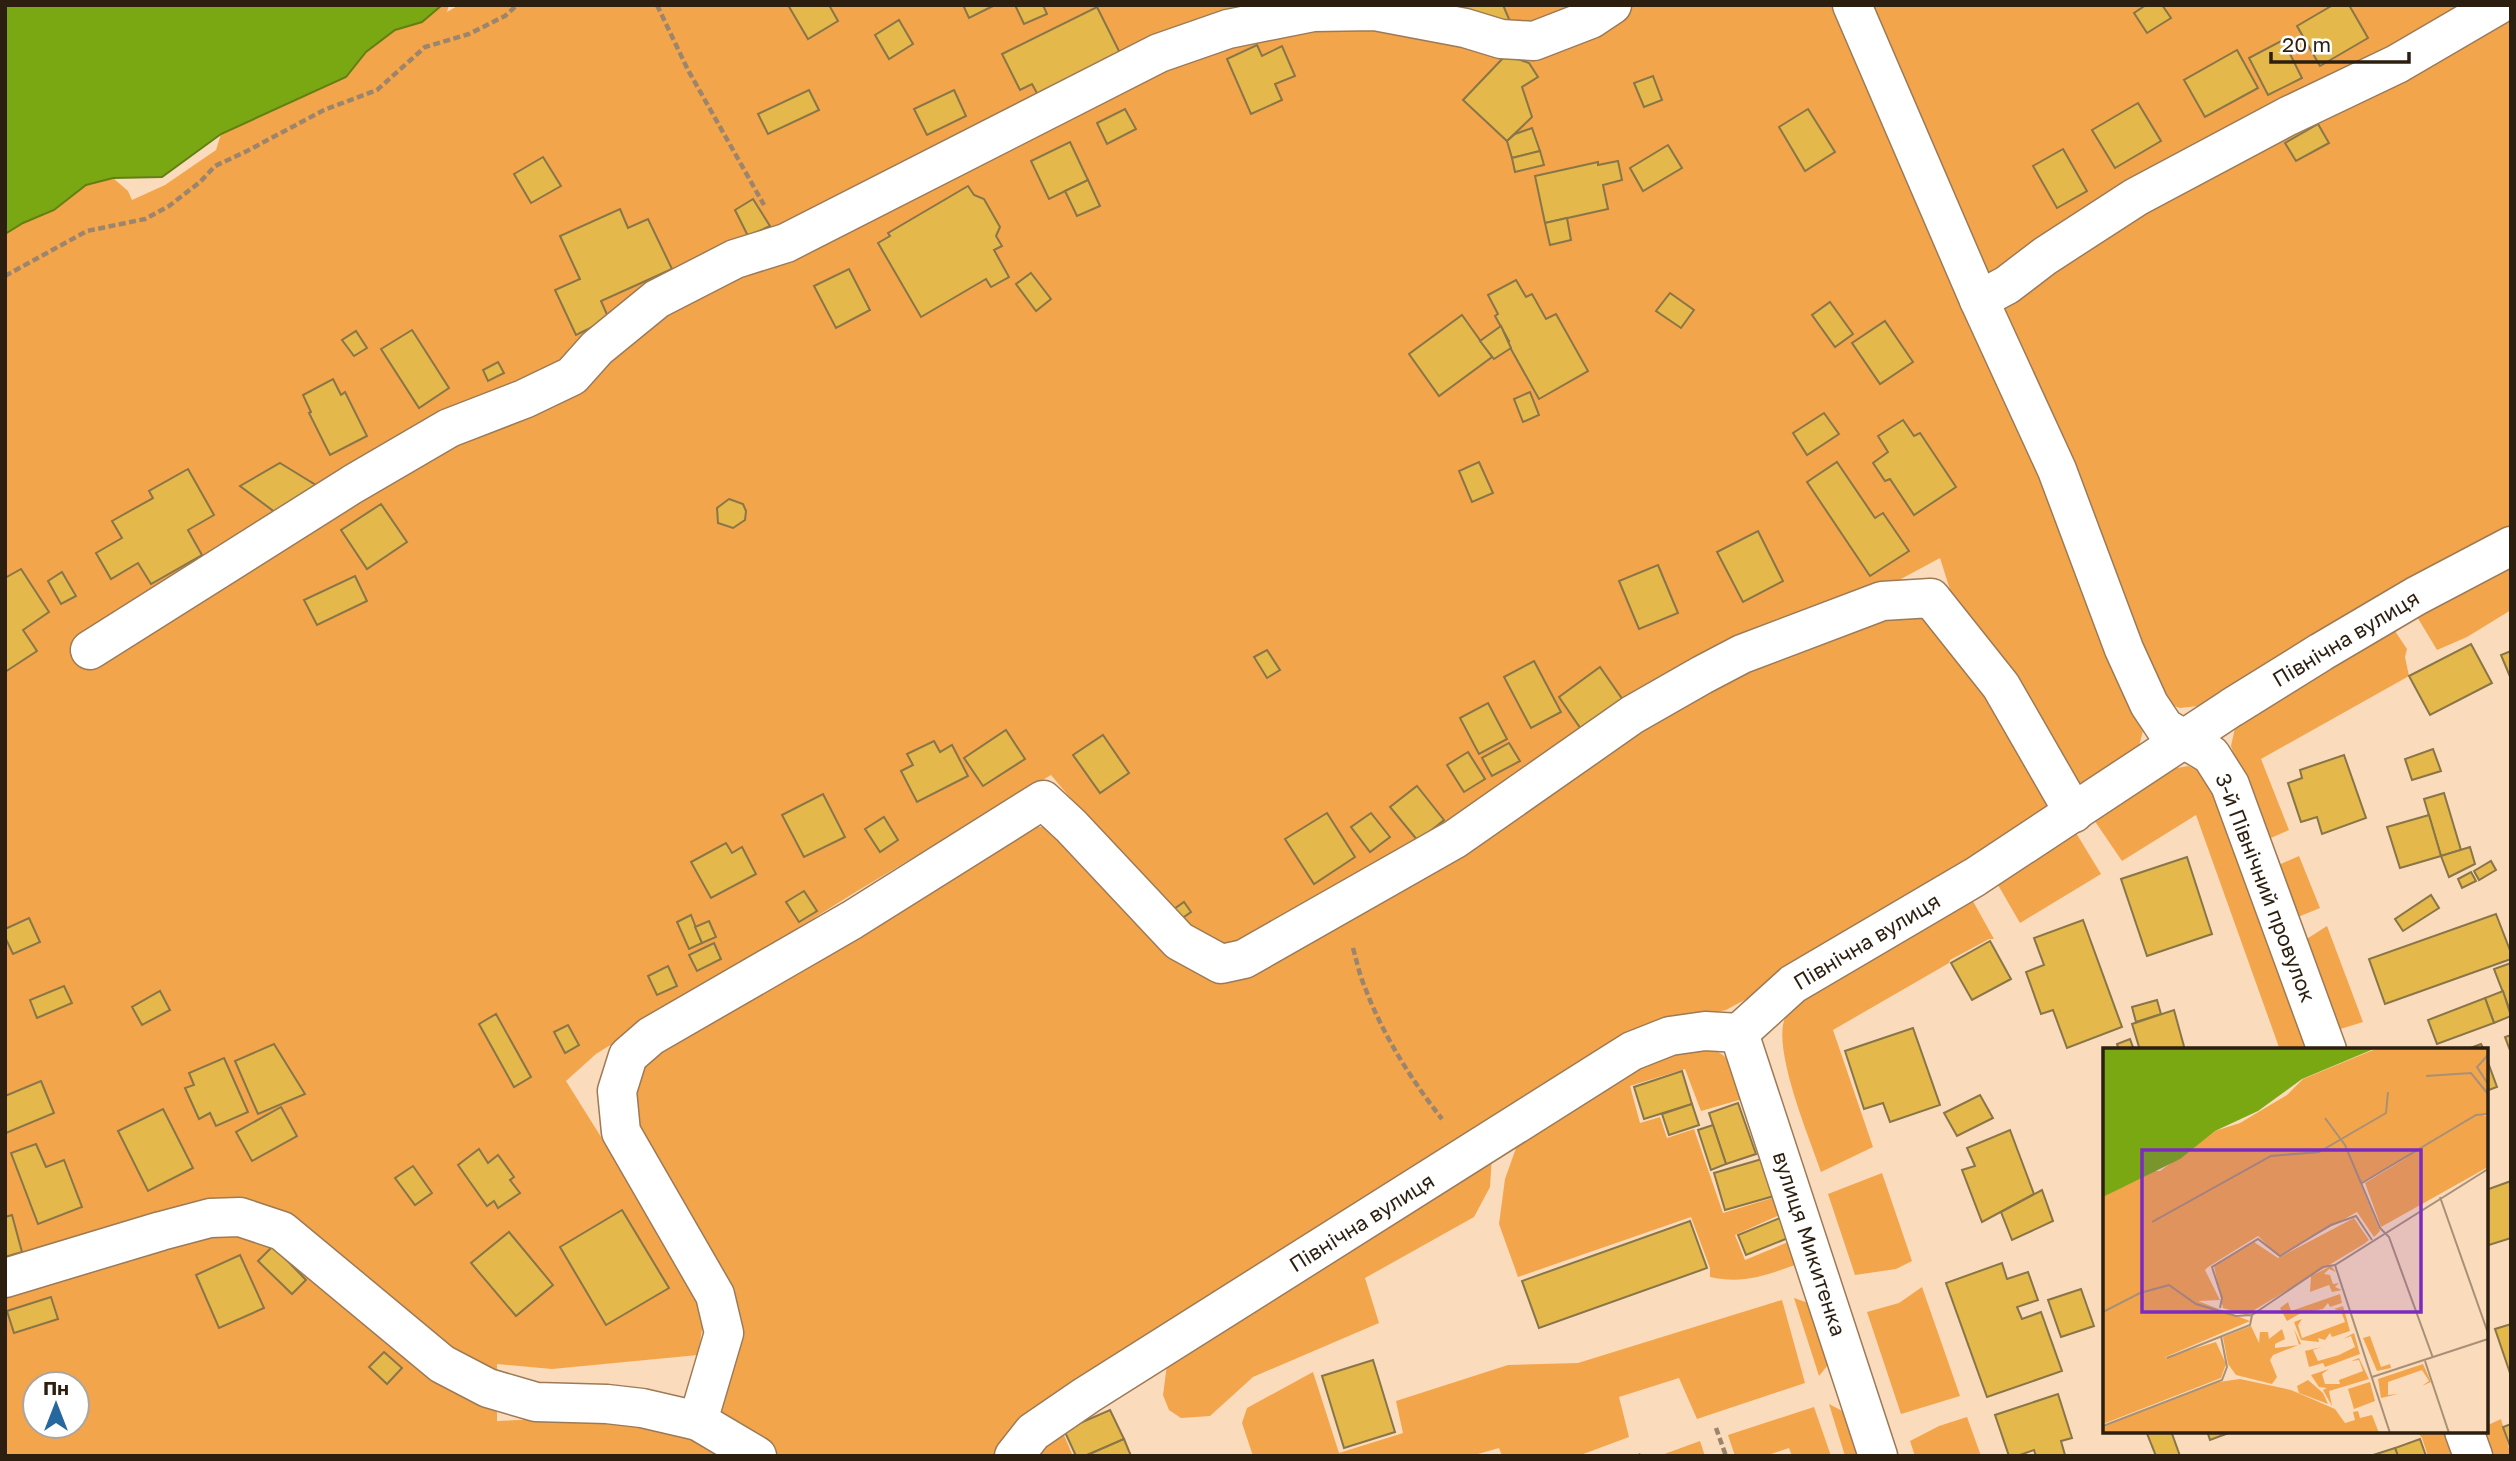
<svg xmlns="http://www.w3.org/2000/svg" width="2516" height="1461" viewBox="0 0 2516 1461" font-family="'Golos Text',sans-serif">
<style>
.green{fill:#f3a54c;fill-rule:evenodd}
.water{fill:#7aa813;stroke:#637f12;stroke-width:2}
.building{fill:#e4b84b;stroke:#887548;stroke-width:2}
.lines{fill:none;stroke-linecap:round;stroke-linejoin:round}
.minor-casing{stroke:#9d7a56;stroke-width:41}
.path{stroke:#9c856d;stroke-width:4.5;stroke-dasharray:7 3.5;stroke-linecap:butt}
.minor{stroke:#fff;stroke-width:38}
.labels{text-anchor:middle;stroke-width:6;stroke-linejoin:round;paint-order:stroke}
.street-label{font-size:21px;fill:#2d1f10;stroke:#fff}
.inset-road{fill:none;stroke:#a89077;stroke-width:2}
.view{fill:#7b2cbf;fill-opacity:0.15;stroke:#7b2cbf;stroke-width:3.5}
.inset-edge{fill:none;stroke:#2d1f10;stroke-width:3.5}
</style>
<rect width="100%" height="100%" fill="#fadbbc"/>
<g class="green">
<path d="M442 5H449L447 12 459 5H2484L1968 299 2144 727 2138 750 2091 783 2067 782 1952 596 1940 558 1875 593 1382 869 1226 952 1198 944 1103 837 1051 775 854 893 596 1054 566 1081 688 1276 703 1323 698 1355 552 1369 497 1364V1421L585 1417 681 1433 729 1456H5V234L23 223 54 210 86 185 113 178 128 191 132 200 165 185 216 150 221 134 346 77 366 52 395 30 422 22ZM35 1384H77V1426H35Z"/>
<path d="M2511 9V529L2207 705 2180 708 2169 704 1998 314 2046 263Z"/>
<path d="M2511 560V610L2467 637 2437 650 2416 615Z"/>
<path d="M1908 608 1964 646 2045 796 2047 813 1776 983 1726 1010 1660 1024 997 1456H775L720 1412 725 1353 634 1110 632 1078 646 1050 1031 827H1048L1190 970 1209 979 1698 692Z"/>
<path d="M2393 628 2407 649 2405 657 2409 676 2261 759 2289 830 2264 841 2231 746 2235 728 2247 714Z"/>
<path d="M2188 766 2214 778 2314 1050H2280L2196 815 2122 861 2092 817 2172 769Z"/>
<path d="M2073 828 2101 874 2020 923 1994 878Z"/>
<path d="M2299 856 2320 908 2293 919 2274 867Z"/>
<path d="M1969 894 1994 939H1989L1950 960 1949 963 1833 1030 1873 1147 1821 1172C1810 1139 1770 1045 1786 1016 1790 1009 1799 1002 1804 996Z"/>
<path d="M2327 926 2363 1022 2334 1031 2302 942Z"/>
<path d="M1678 1046C1724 1046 1732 1055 1746 1098L1701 1111 1685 1069 1630 1086 1640 1123 1660 1117 1667 1138 1694 1129 1723 1213 1779 1196 1784 1213 1735 1235 1745 1260 1793 1240 1801 1263C1769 1274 1745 1285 1710 1277V1268L1691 1217 1518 1277 1499 1224 1505 1179 1520 1137Z"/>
<path d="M1492 1155 1490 1187 1474 1217 1365 1278 1379 1323 1253 1377 1210 1416 1181 1418 1169 1410 1163 1395 1168 1357Z"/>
<path d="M1882 1173 1912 1261 1896 1269 1855 1275 1828 1194Z"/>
<path d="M1922 1287 1960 1396 1901 1414 1867 1312 1899 1303Z"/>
<path d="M1794 1298 1814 1305 1832 1360 1819 1376Z"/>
<path d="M1782 1300 1805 1383 1697 1419 1679 1378 1619 1397 1629 1437 1578 1456H1502L1499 1448 1471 1456H1253L1242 1423 1247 1408 1313 1372 1339 1453 1403 1433 1396 1401 1508 1365 1578 1363Z"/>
<path d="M1829 1404 1850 1415 1864 1456H1845Z"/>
<path d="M1814 1407 1831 1456H1792L1789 1448 1765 1456H1735L1728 1435Z"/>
<path d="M1967 1417 1981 1456H1915L1910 1441 1939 1426Z"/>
<path d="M2501 1419 2511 1456H2488L2479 1431H2486V1426Z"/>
<path d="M1060 1426 1073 1456H1025Z"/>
<path d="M2417 1431H2452L2460 1456H2428L2422 1438Z"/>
<path d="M1700 1441 1705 1456H1659Z"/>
</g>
<path class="water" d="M5 5H442L422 22 395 30 366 52 346 77 221 134 162 177 113 178 86 185 54 210 23 223 5 234Z"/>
<g class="building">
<path d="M788 5H829L838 21 808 39Z"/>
<path d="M963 5H995L969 18Z"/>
<path d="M1015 5H1043L1047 14 1024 24Z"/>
<path d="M1458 5H1503L1512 26 1463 15Z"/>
<path d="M2146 5H2162L2171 18 2147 33 2134 13Z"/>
<path d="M2333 5H2349L2368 38 2320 66 2297 26Z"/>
<path d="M1097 7 1120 53 1038 95 1032 84 1020 90 1002 54Z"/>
<path d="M899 20 913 44 889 59 875 35Z"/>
<path d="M2283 40 2302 78 2268 95 2249 58Z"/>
<path d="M1257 45 1262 56 1282 46 1295 76 1275 84 1282 100 1251 114 1227 59Z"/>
<path d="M2237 50 2258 88 2205 117 2184 80Z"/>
<path d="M1506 55 1529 63 1538 77 1522 87 1532 117 1507 141 1463 100Z"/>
<path d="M1653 76 1662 100 1644 107 1634 83Z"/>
<path d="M809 90 819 110 768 134 758 114Z"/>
<path d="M954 90 966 116 927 135 914 109Z"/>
<path d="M2138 103 2161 141 2115 168 2092 130Z"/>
<path d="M1125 109 1136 129 1107 144 1097 123Z"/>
<path d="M1808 109 1835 152 1805 171 1779 127Z"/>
<path d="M2318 124 2329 143 2296 161 2285 143Z"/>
<path d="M1532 128 1540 151 1512 158 1507 141 1515 134Z"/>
<path d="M1070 142 1088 180 1049 199 1031 161Z"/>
<path d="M1668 145 1682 168 1643 191 1630 168Z"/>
<path d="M2063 149 2087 191 2057 208 2033 166Z"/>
<path d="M1540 151 1544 165 1515 172 1512 158Z"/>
<path d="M543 157 561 186 531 203 514 174Z"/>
<path d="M1618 161 1622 180 1603 185 1608 209 1545 223 1535 176 1598 162V165Z"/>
<path d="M1088 180 1100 206 1077 216 1065 191Z"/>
<path d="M968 186 974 195 984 199 1000 227 996 236 1002 246 994 250 1009 277 991 287 986 279 921 317 878 243 890 236 888 233Z"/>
<path d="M753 199 770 226 748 236 735 210Z"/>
<path d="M620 209 628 228 648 219 672 269 601 301 609 319 576 335 555 290 580 279 560 236Z"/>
<path d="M1567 218 1571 240 1550 245 1545 223Z"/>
<path d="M849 269 870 310 836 328 814 286Z"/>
<path d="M1031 273 1051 299 1036 311 1016 284Z"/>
<path d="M1516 280 1526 297 1532 294 1546 319 1556 314 1588 371 1539 399 1507 342 1509 341 1495 316 1498 314 1488 295Z"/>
<path d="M1670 293 1694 310 1681 328 1656 311Z"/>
<path d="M1830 302 1853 334 1835 347 1812 315Z"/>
<path d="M1462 315 1492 357 1439 396 1409 354Z"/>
<path d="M1885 321 1913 362 1880 384 1852 343Z"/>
<path d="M1501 326 1511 348 1494 359 1480 341Z"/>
<path d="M412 330 449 388 419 408 381 349Z"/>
<path d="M356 331 367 348 354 356 342 340Z"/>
<path d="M498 362 504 373 488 381 483 370Z"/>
<path d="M333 379 341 395 345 392 367 436 330 455 309 413 311 412 303 395Z"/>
<path d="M1530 392 1539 415 1523 422 1514 399Z"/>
<path d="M1824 413 1839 434 1807 455 1793 433Z"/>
<path d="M1903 420 1914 436 1920 433 1956 487 1914 515 1890 479 1885 481 1873 463 1888 452 1878 436Z"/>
<path d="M1479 462 1493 493 1472 502 1459 471Z"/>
<path d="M1837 462 1875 518 1883 513 1909 551 1870 576 1807 482Z"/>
<path d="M280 463 319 487 276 513 240 486Z"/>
<path d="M188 469 214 515 188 530 202 555 151 584 138 563 111 579 96 553 122 538 112 521 153 498 149 491Z"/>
<path d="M729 499 743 504 746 511 745 520 733 528 718 523 717 508Z"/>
<path d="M381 504 407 542 367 569 341 530Z"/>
<path d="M1758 531 1783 581 1743 602 1717 552Z"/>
<path d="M1658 565 1678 613 1639 629 1619 581Z"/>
<path d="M21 569 49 612 23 630 37 651 5 672V578Z"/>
<path d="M62 572 76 596 61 604 48 581Z"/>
<path d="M355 576 367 601 317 625 304 600Z"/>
<path d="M2471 644 2492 683 2430 715 2409 676Z"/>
<path d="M1267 650 1280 670 1267 678 1254 657Z"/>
<path d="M2511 651V679L2501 655Z"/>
<path d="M1534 661 1561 712 1531 728 1504 677Z"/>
<path d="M1600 667 1623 700 1581 729 1559 697Z"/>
<path d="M1488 703 1507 739 1479 754 1460 718Z"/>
<path d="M1006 730 1025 759 983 786 964 758Z"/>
<path d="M1103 735 1129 773 1100 793 1073 755Z"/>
<path d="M934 741 940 752 952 745 968 776 917 802 901 771 913 765 907 754Z"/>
<path d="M1509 743 1520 761 1492 776 1482 758Z"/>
<path d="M2433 749 2441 771 2412 780 2405 759Z"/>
<path d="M1468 752 1485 779 1464 792 1447 765Z"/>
<path d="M2344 755 2366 818 2322 834 2317 817 2301 822 2288 783 2302 778 2300 770Z"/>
<path d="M1417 786 1444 820 1418 841 1390 807Z"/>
<path d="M2444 793 2461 850 2441 856 2424 799Z"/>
<path d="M823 794 845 837 804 857 782 815Z"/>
<path d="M1327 813 1355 857 1314 884 1285 839Z"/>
<path d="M1371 813 1390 837 1370 852 1351 827Z"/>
<path d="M2429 815 2441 856 2400 868 2387 827Z"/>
<path d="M884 817 898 840 880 852 865 829Z"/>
<path d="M726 843 732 853 742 847 756 874 711 898 691 862Z"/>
<path d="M2470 847 2475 864 2449 877 2441 856Z"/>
<path d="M2187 857 2212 934 2147 956 2121 879Z"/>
<path d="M2491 861 2496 870 2479 880 2474 871Z"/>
<path d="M2471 872 2476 881 2462 888 2458 879Z"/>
<path d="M804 891 817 911 799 922 786 902Z"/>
<path d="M2431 895 2439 908 2403 931 2395 919Z"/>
<path d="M1184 902 1191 912 1181 919 1174 909Z"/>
<path d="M2496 914 2511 953V959L2385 1004 2369 959Z"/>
<path d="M691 915 702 943 689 949 677 922Z"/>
<path d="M29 918 40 942 13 954 5 937V929Z"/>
<path d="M2083 920 2122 1027 2067 1048 2053 1010 2041 1014 2026 972 2044 965 2034 938Z"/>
<path d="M709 921 716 937 702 943 695 927Z"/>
<path d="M1990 941 2011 979 1972 1000 1951 963Z"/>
<path d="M714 943 721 959 697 971 689 955Z"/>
<path d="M2511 963V1013L2494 969Z"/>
<path d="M668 966 677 986 657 995 648 976Z"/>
<path d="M64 986 72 1003 37 1018 30 1000Z"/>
<path d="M160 991 170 1010 142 1025 132 1007Z"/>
<path d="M2503 991 2511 1016 2494 1023 2485 998Z"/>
<path d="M2485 998 2494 1023 2437 1044 2428 1020Z"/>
<path d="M2157 1000 2161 1014 2136 1022 2132 1007Z"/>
<path d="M2174 1010 2185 1050H2140L2132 1024Z"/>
<path d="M496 1014 531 1077 514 1087 479 1024Z"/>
<path d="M568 1025 579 1045 565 1053 554 1032Z"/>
<path d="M1913 1028 1940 1105 1890 1122 1883 1103 1864 1109 1845 1051Z"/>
<path d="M2511 1035V1053L2505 1037Z"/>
<path d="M2130 1039 2134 1050H2119L2117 1044Z"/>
<path d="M274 1044 305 1094 258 1114 235 1061Z"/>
<path d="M2481 1044 2484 1050H2465Z"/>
<path d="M2486 1057 2497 1087 2486 1091Z"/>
<path d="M224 1058 248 1112 216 1126 210 1113 199 1119 185 1088 194 1085 189 1073Z"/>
<path d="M1682 1071 1692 1104 1644 1119 1634 1087Z"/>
<path d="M41 1081 54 1113 6 1133 5 1096Z"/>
<path d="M1980 1095 1993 1118 1957 1136 1944 1113Z"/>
<path d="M1738 1103 1756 1154 1726 1164 1709 1113Z"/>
<path d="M1692 1104 1699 1125 1669 1135 1662 1114Z"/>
<path d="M281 1107 297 1136 252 1161 236 1132Z"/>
<path d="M163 1109 193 1168 148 1191 118 1131Z"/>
<path d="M1713 1125 1726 1164 1711 1170 1698 1130Z"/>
<path d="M2010 1130 2034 1194 1982 1222 1962 1170 1975 1166 1967 1148Z"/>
<path d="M36 1144 46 1167 64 1160 82 1207 38 1224 11 1153Z"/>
<path d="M479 1149 488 1163 498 1155 514 1177 510 1180 520 1193 498 1208 494 1201 487 1206 458 1165Z"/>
<path d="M1762 1159 1774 1196 1725 1210 1714 1173Z"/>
<path d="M413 1166 432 1193 415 1205 395 1178Z"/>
<path d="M2511 1181V1238L2486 1246V1190Z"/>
<path d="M2042 1190 2053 1221 2012 1240 2001 1212Z"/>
<path d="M622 1210 669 1288 606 1325 560 1247Z"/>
<path d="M12 1215 22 1252 5 1257V1217Z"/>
<path d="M1780 1218 1788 1238 1746 1255 1738 1235Z"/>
<path d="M1690 1221 1707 1268 1539 1328 1522 1281Z"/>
<path d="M509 1232 553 1285 516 1316 471 1263Z"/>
<path d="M273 1246 306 1280 292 1294 258 1261Z"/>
<path d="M240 1255 264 1308 219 1328 196 1275Z"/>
<path d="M2002 1263 2007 1279 2028 1272 2038 1300 2017 1307 2022 1319 2041 1312 2062 1371 1987 1397 1946 1283Z"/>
<path d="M2081 1289 2094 1326 2061 1337 2048 1300Z"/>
<path d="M51 1297 58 1319 14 1333 7 1311Z"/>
<path d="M2511 1324V1376L2495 1329Z"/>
<path d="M384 1352 402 1368 387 1384 369 1367Z"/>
<path d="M1373 1360 1395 1432 1344 1448 1322 1376Z"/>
<path d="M2058 1394 2072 1438 2061 1441 2065 1455 2036 1456 2034 1450 2017 1456H2009L1995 1415Z"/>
<path d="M1110 1410 1124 1439 1085 1456H1076L1064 1430Z"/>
<path d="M2511 1424V1449L2503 1427Z"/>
<path d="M2146 1431H2171L2180 1456H2156Z"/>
<path d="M2207 1431H2234L2210 1440Z"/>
<path d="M1124 1439 1131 1456H1085Z"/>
<path d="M2420 1439 2426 1456H2398L2395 1448Z"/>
<path d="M2395 1448 2398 1456H2370Z"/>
</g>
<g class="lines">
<defs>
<g id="minor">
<path d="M1852 5 1979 300 2057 470 2124 649 2149 704 2165 728 2211 755 2230 785 2327 1050"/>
<path d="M1979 300 2007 285 2045 256 2136 197 2288 116 2397 64 2498 5"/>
<path d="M90 650 353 484 449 428 524 399 572 376 597 348 657 299 735 259 786 243 1159 53 1228 29 1313 12 1375 11 1465 28 1501 39 1534 41 1591 19 1612 5"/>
<path d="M1739 1033 1878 1456"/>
<path d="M5 1278 161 1231 210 1218 240 1217 282 1231 442 1364 488 1388 536 1402 607 1404 642 1408 698 1421 757 1456"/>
<path d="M698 1421 724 1333 715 1295 621 1132 617 1091 628 1056 651 1036 852 920 1043 800 1071 826 1179 941 1221 964 1244 959 1455 839 1632 715 1702 675 1742 654 1882 601 1931 598 2001 686 2074 813"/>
<path d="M2464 1431 2473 1456"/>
<path d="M1014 1456 1033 1432 1087 1395 1632 1051 1670 1036 1705 1031 1739 1033 1793 984 1975 877 2231 708 2321 652 2416 596 2511 546"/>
</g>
</defs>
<use href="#minor" class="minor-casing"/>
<g class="path">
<path d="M657 5 688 70 764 205"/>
<path d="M5 276 87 231 145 219 169 206 200 182 215 166 247 151 324 110 377 90 425 47 469 34 505 16 517 5"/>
<path d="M1353 948C1357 962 1360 977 1366 990 1383 1035 1412 1081 1442 1119"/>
<path d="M1716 1428 1726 1456"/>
<path d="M1638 1454 1639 1456"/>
</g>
<use href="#minor" class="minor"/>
</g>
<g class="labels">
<g class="street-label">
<text transform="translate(2346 639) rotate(-31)" y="7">Північна вулиця</text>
<text transform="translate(2265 888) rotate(69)" y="7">3-й Північний провулок</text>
<text transform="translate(1867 942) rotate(-31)" y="7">Північна вулиця</text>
<text transform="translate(1362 1223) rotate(-32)" y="7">Північна вулиця</text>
<text transform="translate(1809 1244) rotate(72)" y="7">вулиця Микитенка</text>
</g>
</g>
<g transform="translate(2103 1048)">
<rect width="385" height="385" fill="#fadbbc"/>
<path d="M275 0H385V65L257 135 277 183 271 189 254 164 175 208 155 188 105 219 102 222 117 252 95 253 147 273 60 310 113 294 123 316 118 330 0 376V149L49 123H57L112 83 137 75 184 47 200 31ZM374 67 385 68V119L278 179 262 135ZM251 170 266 192 261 196 143 267 120 260 111 218 151 194 175 210ZM228 218 233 224 226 221 221 226 227 227 230 236 236 235 232 239 239 242 229 244 226 237 207 244 208 228ZM237 246 239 255 227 259 225 255 220 261 198 265 184 273 177 260 185 254 188 263ZM240 258 247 283 229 289 227 285 222 292 215 290 216 294 198 292 191 274 199 271 195 277 199 290 242 274 238 263 231 261ZM148 278 156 295 157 284H165L166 291 179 281 182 291 172 296V300L196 297 191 281 198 296 170 307 167 312 174 329 169 336 133 327 125 316 120 289ZM251 285 257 306 222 319 220 315 206 319 202 303 219 299 210 302 215 313 236 307 252 299 248 288 240 291ZM267 288 278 319 287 316 288 320 274 323 260 290ZM256 310 266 331 226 343 229 358 220 342 224 340 216 339 208 327 226 321 219 326 222 336H237L236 332 260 323 256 312 248 313ZM320 316 328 334 319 338 326 333 319 322 285 334V347L295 346 278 350 275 331ZM137 331 188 342 232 361 242 375 252 372 250 364 255 363 257 370 269 367 276 385H0V378L116 334ZM205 332 220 345 225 356 196 345 194 338ZM267 334 272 353 251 361 245 341Z" fill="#f3a54c"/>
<path d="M0 0H273L199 31 155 63 112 83 77 111 0 149Z" fill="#7aa813"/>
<path class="inset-road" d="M385 7 374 19 385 36M323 28 368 25 385 46M222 70 242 97 277 180 286 189 330 310M259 135 373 67 385 66M337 149 385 285M49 174 168 108 216 104 283 65 285 44M232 217 287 385M117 260 119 250 109 219 155 191 177 208 228 177 253 168 269 192M0 264 37 245 66 237 93 256 133 268 149 267M149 267 220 219 232 217 385 121M64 310 147 277 149 267M322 313 346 385M269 329 385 291M0 378 119 332 124 319 118 288"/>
<path class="view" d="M39 102H318V264H39Z"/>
<rect width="385" height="385" class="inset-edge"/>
</g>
<rect width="2516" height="1461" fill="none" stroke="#2d1f10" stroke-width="14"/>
<g transform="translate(56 1405)"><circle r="33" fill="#ffffff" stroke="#aba59f" stroke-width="2"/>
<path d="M0-5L12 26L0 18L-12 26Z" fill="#26689e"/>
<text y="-10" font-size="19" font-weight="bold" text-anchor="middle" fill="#2d1f10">Пн</text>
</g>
<path d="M2271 52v10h138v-10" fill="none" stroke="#2d1f10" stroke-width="3.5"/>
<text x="2282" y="52" font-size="21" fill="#2d1f10" stroke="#ffffff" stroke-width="5" paint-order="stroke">20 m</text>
</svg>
